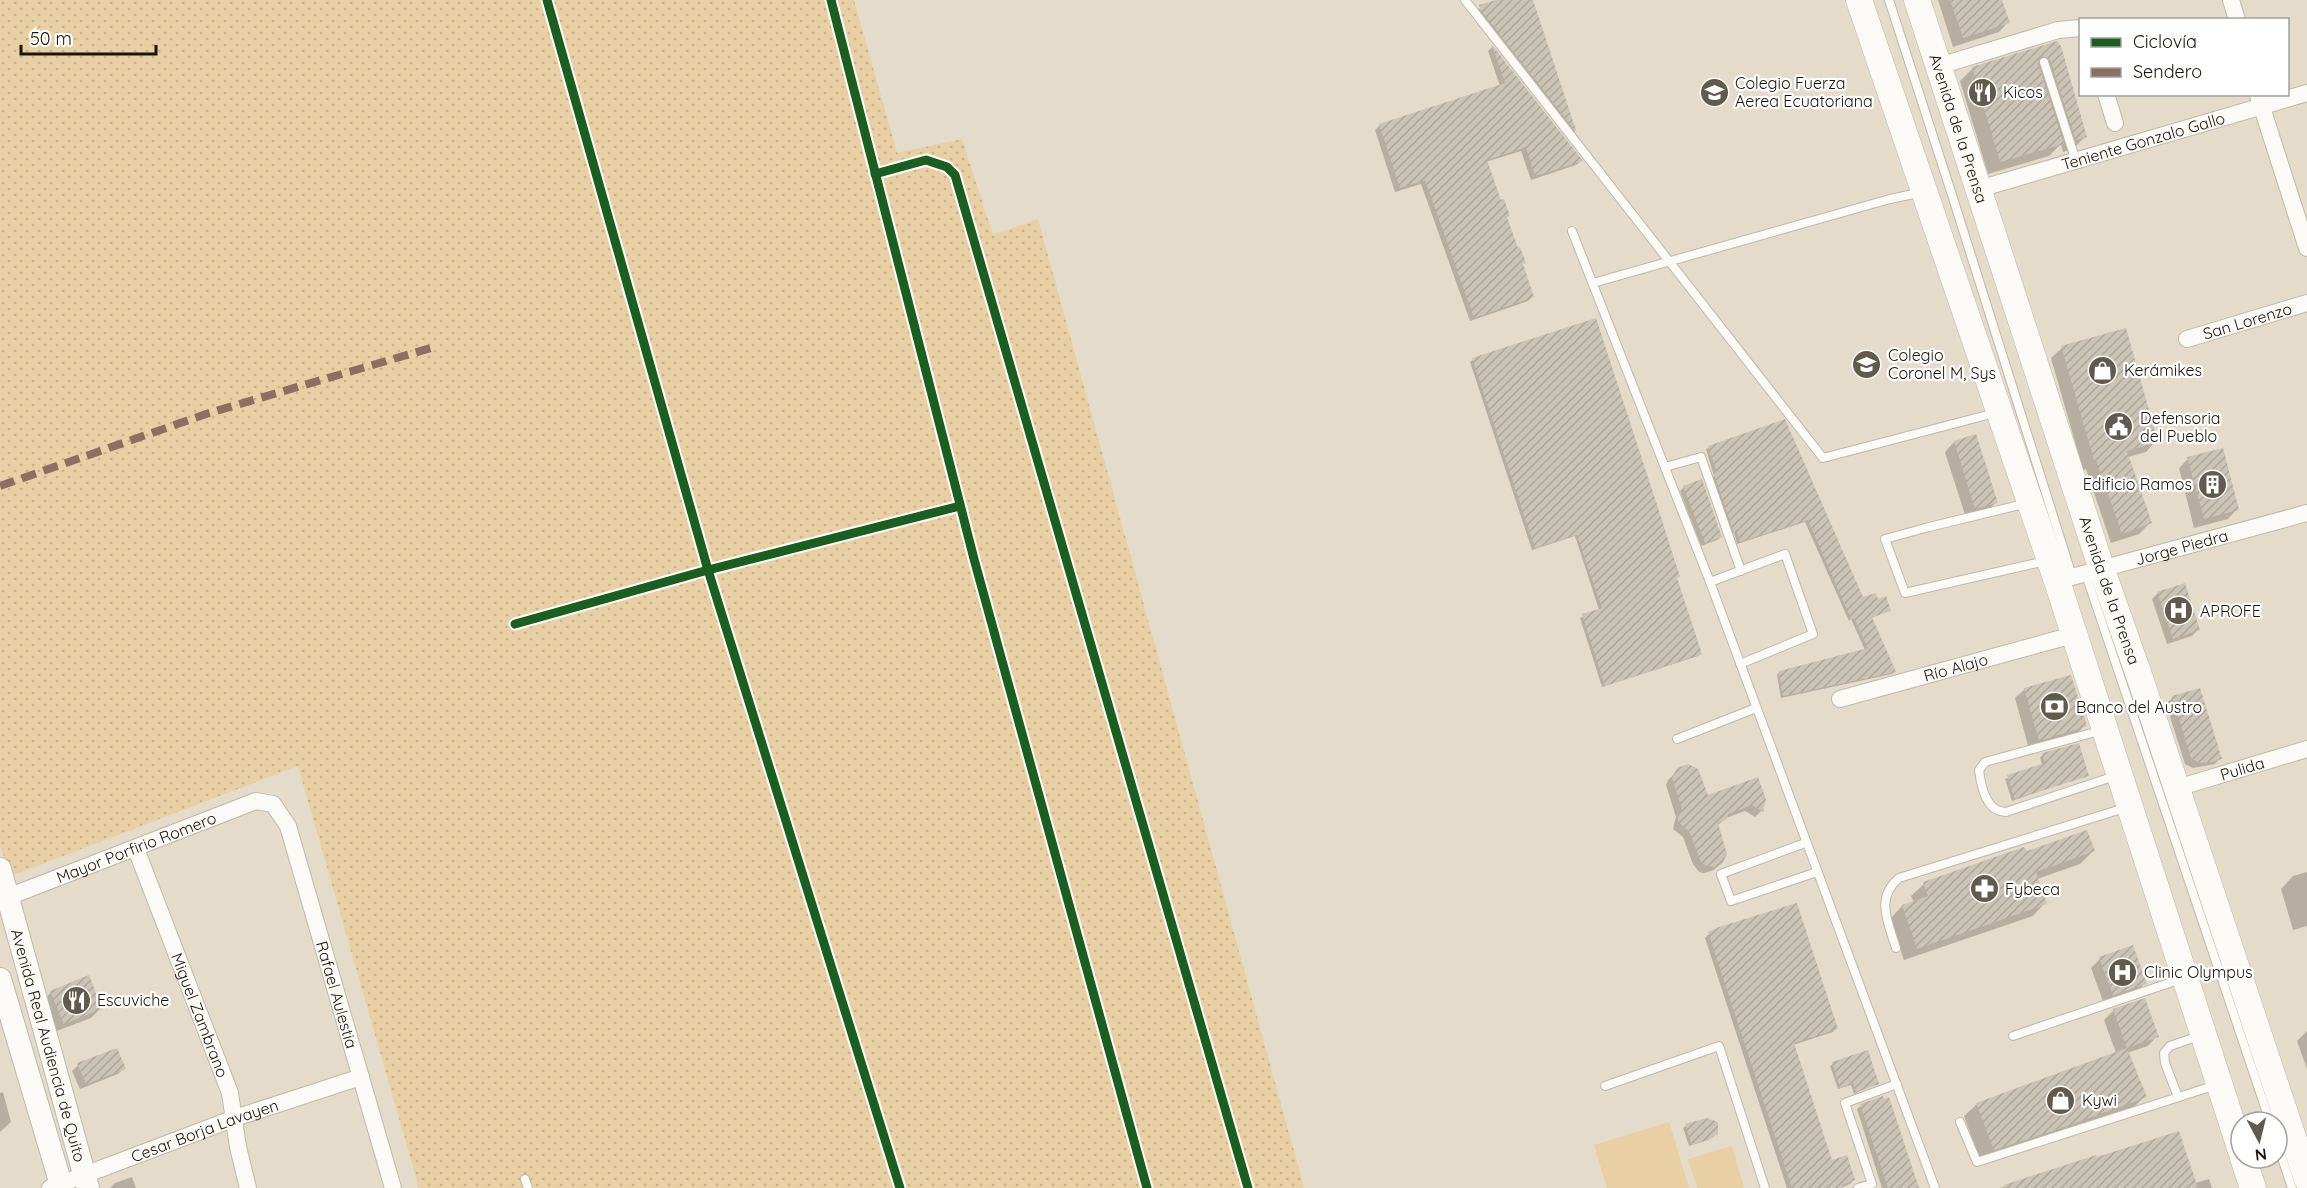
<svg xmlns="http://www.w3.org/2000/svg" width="2307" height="1188" viewBox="0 0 2307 1188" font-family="Quicksand,sans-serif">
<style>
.park{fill:url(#park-dots)}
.garden{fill:#e8d0a4}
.shadow{fill:#0003}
.building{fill:url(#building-hatch)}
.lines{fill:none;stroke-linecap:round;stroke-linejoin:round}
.lane-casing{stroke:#bfb9ab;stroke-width:10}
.street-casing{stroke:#bfb9ab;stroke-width:18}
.secondary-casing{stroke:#bfb9ab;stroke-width:24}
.primary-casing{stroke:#bfb9ab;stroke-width:27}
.lane{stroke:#fbfaf7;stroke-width:8}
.street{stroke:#fbfaf7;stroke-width:16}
.secondary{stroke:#fbfaf7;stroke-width:22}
.primary{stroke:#fbfaf7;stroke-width:26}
.quiet{stroke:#8d6e63;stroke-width:8;stroke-dasharray:15 8;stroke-linecap:butt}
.cycleway-casing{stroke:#fff;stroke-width:13}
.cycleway{stroke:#1b5e20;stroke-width:9}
.labels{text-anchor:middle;stroke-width:4.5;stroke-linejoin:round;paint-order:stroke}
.poi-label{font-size:16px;fill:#1a1409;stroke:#fff;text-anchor:start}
.street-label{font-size:16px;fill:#1a1409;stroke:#fff}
</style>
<defs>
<pattern id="park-dots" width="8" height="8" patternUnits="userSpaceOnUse" patternTransform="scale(1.5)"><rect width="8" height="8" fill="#e8d0a4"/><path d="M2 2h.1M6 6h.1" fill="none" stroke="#c6b28c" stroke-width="1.8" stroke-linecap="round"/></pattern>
<pattern id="building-hatch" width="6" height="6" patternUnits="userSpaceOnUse" patternTransform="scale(1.5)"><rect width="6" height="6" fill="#cac3b6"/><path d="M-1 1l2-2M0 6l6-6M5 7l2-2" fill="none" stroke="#ada79b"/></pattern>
</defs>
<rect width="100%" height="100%" fill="#e4dbca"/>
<path class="park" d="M0 0H854L897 153 962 139 993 235 1038 219 1304 1188H419L298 766 11 876 0 846Z"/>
<g class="garden">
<path d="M1669 1122 1689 1188H1607L1594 1145Z"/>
<path d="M1732 1146 1744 1188H1697L1688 1159Z"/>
</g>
<g class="shadow">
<path d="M1501 0H1532L1575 132 1573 134 1478 9Z"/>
<path d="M1938 0H2001L2008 22 1999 32 1953 47Z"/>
<path d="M2057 43 2086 136 2073 149 2063 152 2061 144 2049 156 1988 174 1960 81 1973 68Z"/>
<path d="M1492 47 1581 161 1576 165 1531 180 1521 151 1486 162 1533 296 1528 301 1470 321 1421 184 1395 192 1375 130 1380 125 1500 86 1488 51Z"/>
<path d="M2062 348 2156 441 2146 452 2128 457 2150 523 2139 534 2111 543 2086 469 2083 470 2051 358Z"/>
<path d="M1473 360 1701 654 1698 656 1602 687 1580 618 1599 610 1575 536 1532 550 1470 362Z"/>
<path d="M1784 421 1862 599 1876 601 1889 611 1871 618 1894 672 1892 674 1781 698 1777 675 1779 672 1865 650 1851 619 1849 621 1805 522 1737 544 1734 533 1732 534 1712 478 1714 476 1706 449Z"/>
<path d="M1954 442 1996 502 1987 512 1966 518 1945 452Z"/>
<path d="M2188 459 2237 509 2228 519 2194 528 2179 468Z"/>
<path d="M1684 487 1721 537 1717 540 1701 546 1680 491Z"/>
<path d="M2158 593 2198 630 2192 636 2167 644 2152 599Z"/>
<path d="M2025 689 2085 725 2076 735 2029 749 2015 698Z"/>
<path d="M2199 690 2220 758 2215 764 2193 768 2185 764 2166 704 2172 698Z"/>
<path d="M2043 755 2087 775 2012 801 2005 779 2042 765 2040 757Z"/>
<path d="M1675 773 1707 797 1765 799 1761 811 1755 817 1745 811 1726 818 1717 826 1721 863 1714 870 1704 873 1699 872 1693 864 1683 837 1673 829 1676 817 1666 785 1668 780Z"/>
<path d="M2093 851 2080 864 2037 879 2045 903 2033 916 1904 960 1890 919 1902 906 1914 902 1911 896 1924 884 2026 853Z"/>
<path d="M2307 872V926L2293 930 2281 889 2293 876Z"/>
<path d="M1709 934 1837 1028 1833 1032 1793 1045 1831 1162 1853 1180 1850 1184 1841 1188H1787L1705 938Z"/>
<path d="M2100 959 2145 983 2136 993 2104 1004 2091 968Z"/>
<path d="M51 992 101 1008 91 1018 54 1032 42 1002Z"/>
<path d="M2114 1010 2157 1036 2148 1046 2127 1053 2145 1096 2132 1109 1981 1162 1964 1116 1977 1104 2116 1053 2104 1020Z"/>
<path d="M2307 1031V1069L2297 1041Z"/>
<path d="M1833 1064 1877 1083 1854 1094 1851 1085 1838 1089 1830 1066Z"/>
<path d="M78 1065 124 1068 118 1074 80 1089 72 1071Z"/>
<path d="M3 1092 11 1122 0 1132V1093Z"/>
<path d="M1861 1106 1917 1188H1882L1857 1109Z"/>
<path d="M1686 1126 1714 1136 1708 1140 1689 1146 1683 1128Z"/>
<path d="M2095 1157 2195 1183 2209 1179 2212 1188H2000Z"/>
<path d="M132 1177 136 1188H110L115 1183Z"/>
</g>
<g class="building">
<path d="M1496 0H1533L1577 133 1480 9 1479 5Z"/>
<path d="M1950 0H2002L2010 23 1963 38Z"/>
<path d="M2057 41 2061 46 2087 137 2076 140 2050 60 2043 56 2039 58 2038 64 2064 144 2000 162 1972 67Z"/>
<path d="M1492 45 1583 161 1535 176 1526 147 1487 160 1501 200 1504 199 1510 216 1507 217 1518 248 1520 247 1526 263 1523 264 1534 297 1474 318 1425 180 1400 188 1379 124 1505 83Z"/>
<path d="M1596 318 1658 508 1680 577 1677 578 1702 654 1605 686 1582 614 1602 608 1577 535 1535 548 1472 358Z"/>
<path d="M2126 328 2158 442 2127 451 2152 523 2122 534 2096 460H2094L2061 346Z"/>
<path d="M1785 419 1863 597 1876 593 1878 599 1886 596 1891 611 1872 617 1896 672 1783 696 1779 671 1868 648 1854 618 1851 619 1808 520 1740 542 1737 532 1734 533 1714 474 1717 473 1708 446Z"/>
<path d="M1976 434 1998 503 1975 509 1954 441Z"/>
<path d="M2223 448 2239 510 2204 519 2187 457Z"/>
<path d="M1702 479 1722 537 1705 543 1683 486Z"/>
<path d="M2185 583 2200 630 2173 639 2157 592Z"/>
<path d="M2071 675 2087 726 2039 741 2024 688Z"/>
<path d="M2200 688 2222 759 2211 762 2200 763 2191 758 2172 696Z"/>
<path d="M2079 743 2089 776 2015 799 2007 775 2045 763 2042 753Z"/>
<path d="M1688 764 1698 769 1708 795 1758 777 1766 799 1763 812 1752 805 1728 814 1727 819 1718 823 1727 854 1722 864 1717 867 1706 866 1701 862 1689 831 1678 822V817L1682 809 1672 778 1677 768Z"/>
<path d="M2087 830 2095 851 2036 872 2047 904 1917 949 1902 905 1928 896 1923 882 2024 847 2027 851Z"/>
<path d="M1797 903 1838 1029 1794 1043 1832 1160 1847 1155 1855 1180 1842 1185 1843 1188H1792L1708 932 1719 927Z"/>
<path d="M2133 945 2147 984 2113 995 2099 957Z"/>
<path d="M89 975 102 1009 64 1024 50 991Z"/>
<path d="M2145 998 2159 1037 2127 1048 2113 1009Z"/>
<path d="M117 1048 126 1069 86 1084 77 1063Z"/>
<path d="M2127 1048 2147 1097 2067 1126 1994 1150 1976 1103Z"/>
<path d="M1868 1050 1879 1084 1856 1092 1853 1083 1840 1088 1832 1062Z"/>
<path d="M1883 1096 1884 1099 1889 1097 1919 1188H1888L1860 1104Z"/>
<path d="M1707 1118 1718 1122V1134L1712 1138 1692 1145 1685 1124Z"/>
<path d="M2179 1131 2198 1188H2005L2004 1185 2096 1155 2097 1157Z"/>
</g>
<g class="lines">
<defs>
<g id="lane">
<path d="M1465 0 1823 458 1995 413"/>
<path d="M1889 0 1953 198 2072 576"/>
<path d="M2044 62 2076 161"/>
<path d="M1572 231 1710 582 1935 1188"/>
<path d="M1593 283 1890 199 1923 192"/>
<path d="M1665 467 1701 457 1741 571"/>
<path d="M2028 503 1929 527 1885 539 1905 593 2046 561"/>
<path d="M2085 572 2270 1122"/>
<path d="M1710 582 1785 554 1813 634 1740 664"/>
<path d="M2103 730 1985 762 1979 770C1981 787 1986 812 2006 812L2118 775"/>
<path d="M1677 739 1756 708"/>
<path d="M1805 843 1721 874 1731 901 1817 872"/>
<path d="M1896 948C1888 922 1875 898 1899 878L2128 807"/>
<path d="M2013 1036 2181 979"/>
<path d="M1605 1086 1719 1046 1765 1188"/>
<path d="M2178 1097 2165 1063 2164 1053 2170 1046 2202 1035"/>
<path d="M1960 1122 1977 1162 2216 1085"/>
<path d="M2277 1143 2292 1188"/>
<path d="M525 1179 528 1188"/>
<path d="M1858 1188 1872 1184 1845 1103 1897 1084"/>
</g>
<g id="street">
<path d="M2231 0 2237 20"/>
<path d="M1939 66 2058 30 2080 28"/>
<path d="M2106 94 2115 123"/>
<path d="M2258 95 2307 248"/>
<path id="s1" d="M1979 189 2307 93"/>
<path id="s2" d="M2187 339 2307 303"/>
<path id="s3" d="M2057 581 2307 513"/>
<path id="s4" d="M1840 699 2073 635"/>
<path id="s5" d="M2177 788 2307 749"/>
<path id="s6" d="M136 849 230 1093 238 1147 248 1188"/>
<path id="s7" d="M0 900 256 801 273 804 288 826 393 1188"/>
<path id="s8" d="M50 1188 235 1118 361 1077"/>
</g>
<g id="secondary">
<path id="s9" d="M0 869 88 1188"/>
<path d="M0 979 62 1188"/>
</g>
<g id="primary">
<path d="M1859 0 2057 581 2241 1151"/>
<path id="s10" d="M1917 0 2101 567 2141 681 2307 1179"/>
<path d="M2243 1158 2253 1188"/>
</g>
</defs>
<use href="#lane" class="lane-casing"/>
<use href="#street" class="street-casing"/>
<use href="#secondary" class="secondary-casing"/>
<use href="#primary" class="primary-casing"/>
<use href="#lane" class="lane"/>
<use href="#street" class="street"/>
<use href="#secondary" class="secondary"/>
<use href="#primary" class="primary"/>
<path class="quiet" d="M0 486 209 413 434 347"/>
<defs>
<g id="cycleway">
<path d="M547 0 708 570 900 1188"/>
<path d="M831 0 974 559 1147 1188"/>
<path d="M875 174 926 160 947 167 955 175 1248 1188"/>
<path d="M515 624 708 570 960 506"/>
</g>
</defs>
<use href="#cycleway" class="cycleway-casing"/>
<use href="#cycleway" class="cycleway"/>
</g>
<defs>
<symbol id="school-disc" viewBox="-11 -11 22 22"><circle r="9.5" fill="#615a4d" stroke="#fff"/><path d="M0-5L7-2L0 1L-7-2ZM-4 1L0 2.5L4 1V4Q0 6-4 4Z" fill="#fff"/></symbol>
<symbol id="restaurant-disc" viewBox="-11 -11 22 22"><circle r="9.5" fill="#615a4d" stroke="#fff"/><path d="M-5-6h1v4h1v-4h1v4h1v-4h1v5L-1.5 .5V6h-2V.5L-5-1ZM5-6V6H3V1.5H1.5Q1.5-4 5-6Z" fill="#fff"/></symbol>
<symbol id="shop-disc" viewBox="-11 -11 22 22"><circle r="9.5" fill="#615a4d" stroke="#fff"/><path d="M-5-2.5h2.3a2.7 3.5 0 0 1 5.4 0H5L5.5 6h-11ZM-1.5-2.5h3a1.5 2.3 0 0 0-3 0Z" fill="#fff"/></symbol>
<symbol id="civic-disc" viewBox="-11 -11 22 22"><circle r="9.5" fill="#615a4d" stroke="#fff"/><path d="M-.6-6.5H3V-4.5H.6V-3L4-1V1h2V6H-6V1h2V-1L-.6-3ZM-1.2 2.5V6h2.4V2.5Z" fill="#fff"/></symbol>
<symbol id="building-disc" viewBox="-11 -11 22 22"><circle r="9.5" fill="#615a4d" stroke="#fff"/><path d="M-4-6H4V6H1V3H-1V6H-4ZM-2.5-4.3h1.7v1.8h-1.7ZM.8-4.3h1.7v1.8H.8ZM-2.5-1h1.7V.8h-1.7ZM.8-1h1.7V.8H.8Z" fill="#fff"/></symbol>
<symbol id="hospital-disc" viewBox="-11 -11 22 22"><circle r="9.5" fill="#615a4d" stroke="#fff"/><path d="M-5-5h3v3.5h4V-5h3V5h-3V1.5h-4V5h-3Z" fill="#fff"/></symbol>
<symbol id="bank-disc" viewBox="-11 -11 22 22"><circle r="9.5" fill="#615a4d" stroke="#fff"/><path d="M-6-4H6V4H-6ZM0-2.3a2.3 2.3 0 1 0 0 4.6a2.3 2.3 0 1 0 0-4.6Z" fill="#fff"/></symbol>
<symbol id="pharmacy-disc" viewBox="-11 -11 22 22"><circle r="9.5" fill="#615a4d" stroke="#fff"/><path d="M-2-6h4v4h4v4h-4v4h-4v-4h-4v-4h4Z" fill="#fff"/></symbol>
</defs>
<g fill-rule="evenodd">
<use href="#school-disc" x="1698" y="76" width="33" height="33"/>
<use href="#restaurant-disc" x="1966" y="76" width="33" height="33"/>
<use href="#school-disc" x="1850" y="348" width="33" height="33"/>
<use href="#shop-disc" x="2086" y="354" width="33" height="33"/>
<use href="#civic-disc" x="2102" y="410" width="33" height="33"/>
<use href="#building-disc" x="2196" y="468" width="33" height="33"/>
<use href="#hospital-disc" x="2162" y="594" width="33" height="33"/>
<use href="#bank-disc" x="2038" y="690" width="33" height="33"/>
<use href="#pharmacy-disc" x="1968" y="872" width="33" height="33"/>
<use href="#hospital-disc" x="2106" y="956" width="33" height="33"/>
<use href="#restaurant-disc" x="60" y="984" width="33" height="33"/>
<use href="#shop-disc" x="2044" y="1084" width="33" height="33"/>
</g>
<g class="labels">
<g class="poi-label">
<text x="1735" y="89">Colegio Fuerza<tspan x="1735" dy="18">Aerea Ecuatoriana</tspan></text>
<text x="2003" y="98">Kicos</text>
<text x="1888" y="361">Colegio<tspan x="1888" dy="18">Coronel M, Sys</tspan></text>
<text x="2124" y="376">Kerámikes</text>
<text x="2140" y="424">Defensoria<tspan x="2140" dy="18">del Pueblo</tspan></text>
<text x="2192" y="490" text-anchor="end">Edificio Ramos</text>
<text x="2200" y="617">APROFE</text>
<text x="2076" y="713">Banco del Austro</text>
<text x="2005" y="895">Fybeca</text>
<text x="2144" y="978">Clinic Olympus</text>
<text x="97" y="1006">Escuviche</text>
<text x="2082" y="1106">Kywi</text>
</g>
<g class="street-label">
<text dy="6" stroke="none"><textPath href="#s10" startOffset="135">Avenida de la Prensa</textPath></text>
<text dy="6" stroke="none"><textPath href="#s1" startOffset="171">Teniente Gonzalo Gallo</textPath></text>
<text dy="6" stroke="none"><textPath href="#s2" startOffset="63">San Lorenzo</textPath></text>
<text dy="6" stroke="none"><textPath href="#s3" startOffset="129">Jorge Piedra</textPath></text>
<text dy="6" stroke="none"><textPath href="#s10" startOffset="621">Avenida de la Prensa</textPath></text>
<text dy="6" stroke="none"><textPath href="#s4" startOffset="120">Río Alajo</textPath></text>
<text dy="6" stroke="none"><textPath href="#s5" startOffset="68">Pulida</textPath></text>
<text dy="6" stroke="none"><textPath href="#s7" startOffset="146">Mayor Porfirio Romero</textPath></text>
<text dy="6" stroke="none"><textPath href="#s7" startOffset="494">Rafael Aulestia</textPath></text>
<text dy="6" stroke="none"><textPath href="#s6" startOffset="178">Miguel Zambrano</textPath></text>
<text dy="6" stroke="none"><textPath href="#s9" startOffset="183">Avenida Real Audiencia de Quito</textPath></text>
<text dy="6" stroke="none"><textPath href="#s8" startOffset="165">Cesar Borja Lavayen</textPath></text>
</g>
</g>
<rect x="2079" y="18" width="210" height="78" fill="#ffffff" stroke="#a3a19d" stroke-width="1.5"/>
<rect x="2091" y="38" width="30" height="9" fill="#1b5e20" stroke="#a3a19d" stroke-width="1.5"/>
<text x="2133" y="48" font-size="18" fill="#1a1409">Ciclovía</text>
<rect x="2091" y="68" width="30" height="9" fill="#8d6e63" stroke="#a3a19d" stroke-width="1.5"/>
<text x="2133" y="78" font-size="18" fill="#1a1409">Sendero</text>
<g transform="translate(2259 1140) rotate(173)"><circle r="28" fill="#ffffff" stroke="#a3a19d" stroke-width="1.5"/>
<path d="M0-4.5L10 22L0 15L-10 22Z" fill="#615a4d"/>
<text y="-9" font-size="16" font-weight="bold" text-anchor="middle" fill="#1a1409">N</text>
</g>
<path d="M21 45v9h135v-9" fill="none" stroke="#1a1409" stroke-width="3"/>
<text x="30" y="45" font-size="18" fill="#1a1409" stroke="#ffffff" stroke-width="4.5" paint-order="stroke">50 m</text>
</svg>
